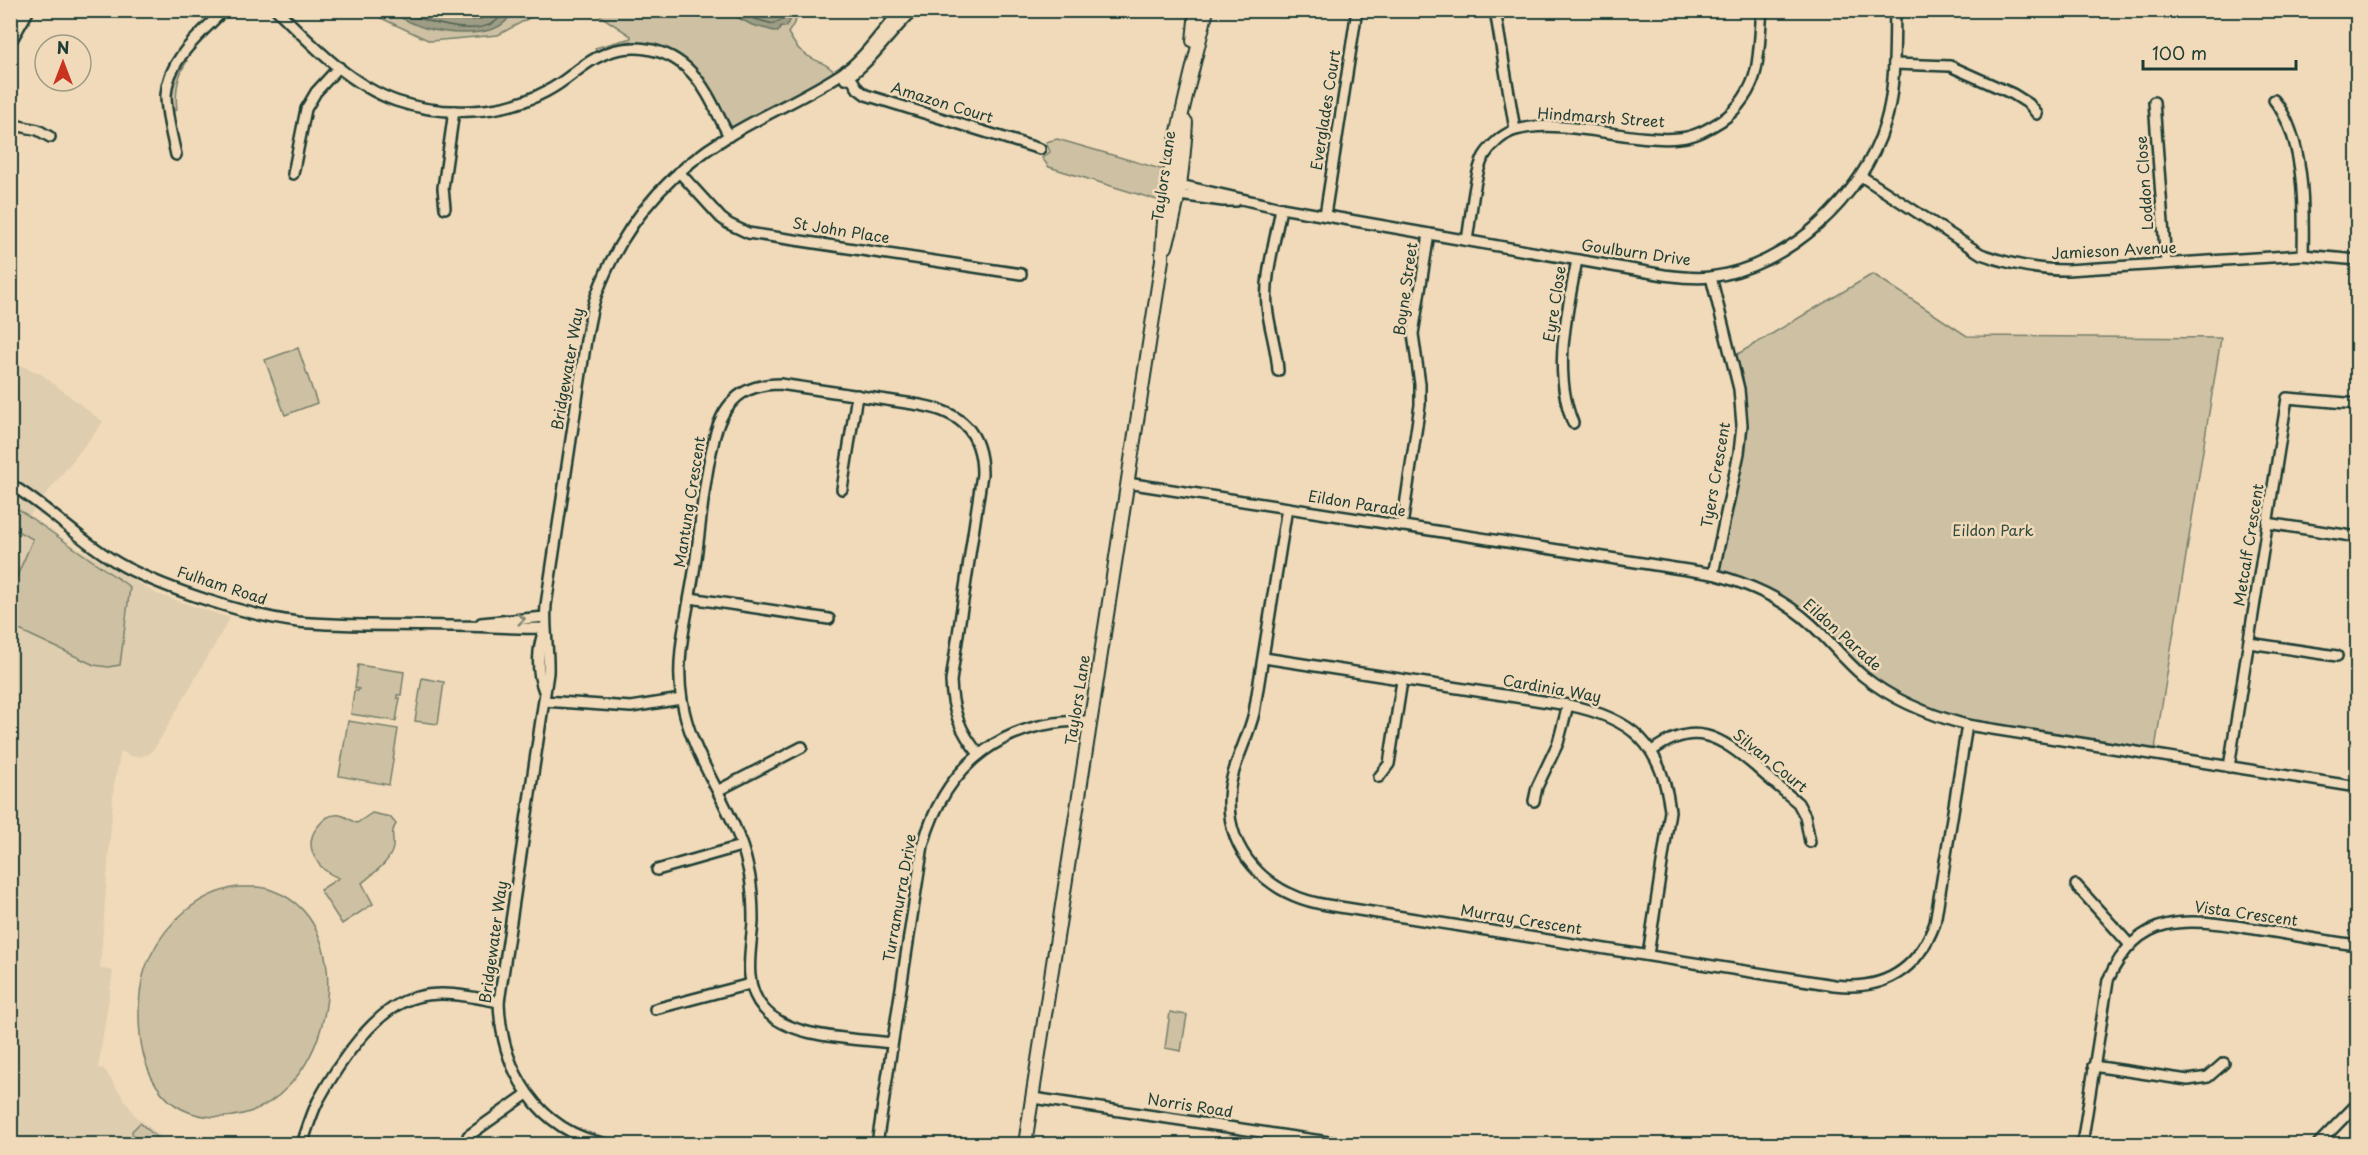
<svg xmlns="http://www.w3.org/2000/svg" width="2368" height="1155" viewBox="0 0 2368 1155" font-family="'Playpen Sans',sans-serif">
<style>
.built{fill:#decdae}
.green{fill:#cec1a3;stroke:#767f6c;stroke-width:1.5}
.water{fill:#9d9c84;stroke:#6b7664;stroke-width:1.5}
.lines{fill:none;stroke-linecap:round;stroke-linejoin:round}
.shore{stroke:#516354;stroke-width:1.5}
.street-casing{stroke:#1f3d34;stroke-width:14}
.secondary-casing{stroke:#1f3d34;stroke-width:16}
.street{stroke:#f0dab9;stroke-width:9}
.secondary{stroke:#f0dab9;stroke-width:12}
.oneway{stroke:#7d8470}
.labels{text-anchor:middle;stroke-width:5;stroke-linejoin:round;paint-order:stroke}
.street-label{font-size:15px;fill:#1f3d34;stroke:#f0dab9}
.park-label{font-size:15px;fill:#304a3f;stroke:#f0dab9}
</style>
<rect width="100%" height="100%" fill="#f0dab9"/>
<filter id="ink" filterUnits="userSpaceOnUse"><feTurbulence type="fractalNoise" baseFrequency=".0167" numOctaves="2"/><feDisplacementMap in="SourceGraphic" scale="12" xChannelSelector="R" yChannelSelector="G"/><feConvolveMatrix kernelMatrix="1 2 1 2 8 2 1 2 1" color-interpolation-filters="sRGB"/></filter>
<g filter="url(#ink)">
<path class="built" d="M10 361 41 374 103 422 29 516 71 544 157 594 230 618 156 746 149 754 139 757 130 756 121 751 114 785 100 968 113 971 98 1068 104 1069 136 1117 171 1144H11Z"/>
<g class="green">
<path d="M366 11H542L498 35 430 41Z"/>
<path d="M593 11H796V20L788 33C792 39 795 46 800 50 812 62 827 61 837 75L729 136 703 89 678 62 632 48 631 41 615 44 596 51 595 48 631 38V36Z"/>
<path d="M185 58 187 61C177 76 175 93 177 110L172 111C168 91 174 75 185 58Z"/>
<path d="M1057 139 1171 172 1167 203 1049 167 1042 158 1050 152 1046 142Z"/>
<path d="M1873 274 1967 336 2221 338 2154 755 1967 725 1885 691 1797 613 1713 574 1742 425 1731 358Z"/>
<path d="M298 348 317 403 285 415 265 360Z"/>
<path d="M11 504 130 587 120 665 108 667 94 665 11 626V590L33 539 11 528Z"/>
<path d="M358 665 404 672 401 695H397V698H400L396 721 351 714 354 691H358L359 689 355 688Z"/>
<path d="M422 678 444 682 438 724 415 721Z"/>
<path d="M348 721 398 729 389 785 339 776Z"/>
<path d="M372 813 390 817 396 824C390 833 394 837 393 847 391 862 372 874 362 883L373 904 342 924 320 890 339 878C317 870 301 845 319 825 323 820 329 815 335 815 344 813 349 821 357 823Z"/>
<path d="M238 887C250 887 263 886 274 891 368 926 331 1116 220 1117 159 1118 139 1067 139 1014 139 995 141 975 150 957 167 921 199 893 238 887Z"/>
<path d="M1170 1012 1187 1015 1181 1051 1165 1048Z"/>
<path d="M140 1123 165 1144H134L132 1131Z"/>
</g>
<g class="water">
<path d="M387 11H526L511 12C503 40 447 34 425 28 412 24 399 17 387 11Z"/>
<path d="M725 11H791L790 21 786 27 781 26 778 32 752 25Z"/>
</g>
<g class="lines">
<g class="shore">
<path d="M400 10C423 21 473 38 496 21 500 18 503 14 505 10"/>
<path d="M417 10C435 17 482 28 495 10"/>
<path d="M737 10 755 19 773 24 784 19 786 10"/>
</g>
<defs>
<g id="street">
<path d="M277 10C311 44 350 85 396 101 443 117 503 115 547 91 565 82 579 67 596 58 628 41 667 46 692 73 708 90 718 116 729 136"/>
<path d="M1495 10 1515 130"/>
<path d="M10 12 23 19"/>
<path d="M10 43 29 10"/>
<path d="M1894 64 1950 66 2013 94 2029 104 2037 114"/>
<path d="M846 70 858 89 866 95 1040 149"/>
<path d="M845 79C873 61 889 32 914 10"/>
<path d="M2274 100C2305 138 2304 207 2303 255"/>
<path d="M2154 102 2166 263"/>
<path d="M10 124 38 130 50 137"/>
<path d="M176 155C172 136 166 115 166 95 168 59 201 34 224 10"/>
<path d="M679 172 721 218 729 224 748 233 1021 274"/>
<path d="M293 174 306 109 316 92 339 67"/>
<path d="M1861 176 1981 254C2009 264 2037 270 2067 270L2303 255 2358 260"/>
<path d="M1175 184 1281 208 1664 275C1680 277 1695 279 1710 277 1787 268 1863 197 1885 124 1896 88 1894 48 1895 10"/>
<path d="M1172 194 1223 201H1236"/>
<path d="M445 208 443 188 454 111"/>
<path d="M1325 215 1357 10"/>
<path d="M1467 240C1471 218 1474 174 1484 156 1491 145 1504 133 1516 130 1563 117 1630 143 1679 138 1695 137 1708 129 1721 121 1738 110 1752 89 1756 70 1760 51 1760 30 1762 10"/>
<path d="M1711 277 1739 389 1742 425 1739 453 1713 574"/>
<path d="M1278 371C1277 349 1269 328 1267 306 1264 276 1276 238 1281 208"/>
<path d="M1573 423C1552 372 1567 313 1577 260"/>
<path d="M1127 483 1713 574C1749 584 1783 598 1811 624 1829 640 1844 660 1863 676 1894 701 1929 715 1967 725L2358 787"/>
<path d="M10 484C51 509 83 544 125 567 169 590 249 616 298 622 350 627 402 624 453 626 484 626 514 629 545 628"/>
<path d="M842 489 857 395"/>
<path d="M1287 508 1254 713C1248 738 1234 762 1230 787 1222 851 1267 895 1327 905L1834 985C1884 991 1918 970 1935 923L1967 725"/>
<path d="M2267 523 2358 537"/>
<path d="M1402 526 1420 405V384L1413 334 1429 234"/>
<path d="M690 598 829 619"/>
<path d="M481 623 545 617"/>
<path d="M2249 643 2337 656"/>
<path d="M1264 658 1568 705C1632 718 1662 744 1670 811L1648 955"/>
<path d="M544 691C536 672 537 647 545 628"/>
<path d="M544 701 631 707 681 699"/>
<path d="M1652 751C1694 720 1719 736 1755 766 1769 779 1784 791 1798 803L1805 816 1810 842"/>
<path d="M2229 767 2287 398 2358 404"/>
<path d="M1379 777 1389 764 1402 681"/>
<path d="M719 790 802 747"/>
<path d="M1534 801 1537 787 1558 743 1568 705"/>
<path d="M657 870 741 846"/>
<path d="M2076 885 2130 945"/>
<path d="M655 1009 750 984"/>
<path d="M892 1043C854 1038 790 1039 764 1009 742 985 751 951 753 922 753 905 752 884 748 868 736 808 691 760 682 700 674 656 689 609 695 565 701 525 703 483 713 444 716 429 722 411 734 400 745 388 764 384 780 384L920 405C961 412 982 432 982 474L951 681C952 710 960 732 979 754"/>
<path d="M2093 1066 2188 1080 2208 1077 2224 1063"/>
<path d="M1033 1098 1342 1144"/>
<path d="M468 1136 527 1094"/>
<path d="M302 1144C307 1130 311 1115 318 1101 337 1066 376 1006 417 997 444 990 472 997 499 1002"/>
<path d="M607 1144C537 1131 501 1069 499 1002L548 673C549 649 544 628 546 605L586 340C589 326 591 310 596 296 621 228 666 174 727 137 766 113 809 96 847 70 870 53 882 28 903 10"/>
<path d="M877 1144 923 845C946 763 1005 719 1090 721"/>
<path d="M2082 1144 2108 980C2139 912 2184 918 2248 928 2284 933 2321 941 2358 945"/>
<path d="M2318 1144 2358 1103"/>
</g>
<g id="secondary">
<path d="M1193 41 1196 10"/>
<path d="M1166 247C1178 208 1184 163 1186 122"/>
<path d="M1025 1144 1162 260C1163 175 1187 93 1207 10"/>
</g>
</defs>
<use href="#street" class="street-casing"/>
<use href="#secondary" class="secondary-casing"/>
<use href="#street" class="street"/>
<use href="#secondary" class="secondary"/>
</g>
<defs><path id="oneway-chevron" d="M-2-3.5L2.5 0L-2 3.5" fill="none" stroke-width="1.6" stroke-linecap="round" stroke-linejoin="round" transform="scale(1.5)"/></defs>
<use class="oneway" href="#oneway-chevron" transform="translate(521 619) rotate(-6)"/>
</g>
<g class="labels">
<g class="street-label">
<text transform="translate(942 103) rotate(17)" y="5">Amazon Court</text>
<text transform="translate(1326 110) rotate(-81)" y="5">Everglades Court</text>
<text transform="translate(1601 118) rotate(4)" y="5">Hindmarsh Street</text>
<text transform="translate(1164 176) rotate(-82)" y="5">Taylors Lane</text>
<text transform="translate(2145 183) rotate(-94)" y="5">Loddon Close</text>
<text transform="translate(841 231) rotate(9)" y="5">St John Place</text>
<text transform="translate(2114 251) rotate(-3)" y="5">Jamieson Avenue</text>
<text transform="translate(1636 253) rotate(8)" y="5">Goulburn Drive</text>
<text transform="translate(1406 289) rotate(-82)" y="5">Boyne Street</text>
<text transform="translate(1555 304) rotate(-81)" y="5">Eyre Close</text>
<text transform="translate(568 369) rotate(-80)" y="5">Bridgewater Way</text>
<text transform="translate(1716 475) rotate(-80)" y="5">Tyers Crescent</text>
<text transform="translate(690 502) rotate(-81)" y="5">Mantung Crescent</text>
<text transform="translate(1357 504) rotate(9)" y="5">Eildon Parade</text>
<text transform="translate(2249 545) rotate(-81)" y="5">Metcalf Crescent</text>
<text transform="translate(222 586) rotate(18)" y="5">Fulham Road</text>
<text transform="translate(1842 635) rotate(42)" y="5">Eildon Parade</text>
<text transform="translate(1552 689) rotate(10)" y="5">Cardinia Way</text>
<text transform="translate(1078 700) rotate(-81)" y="5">Taylors Lane</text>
<text transform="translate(1770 761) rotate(39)" y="5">Silvan Court</text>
<text transform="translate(900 898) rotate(-80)" y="5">Turramurra Drive</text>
<text transform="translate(2246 914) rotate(8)" y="5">Vista Crescent</text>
<text transform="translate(1521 920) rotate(9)" y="5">Murray Crescent</text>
<text transform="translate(494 942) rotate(-82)" y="5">Bridgewater Way</text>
<text transform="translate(1190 1106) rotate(9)" y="5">Norris Road</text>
</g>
<g class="park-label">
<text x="1993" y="536">Eildon Park</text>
</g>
</g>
<rect width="2368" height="1155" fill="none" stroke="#f0dab9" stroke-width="36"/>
<rect x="18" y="18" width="2332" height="1119" fill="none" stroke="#1f3d34" stroke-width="2" filter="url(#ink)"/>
<g transform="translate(63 63)"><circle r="28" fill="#f0dab9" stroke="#9c9b84" stroke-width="1.5"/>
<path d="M0-4.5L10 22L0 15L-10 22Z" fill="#c8321e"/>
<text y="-9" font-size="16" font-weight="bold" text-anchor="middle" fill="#1f3d34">N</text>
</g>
<path d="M2143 60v9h153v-9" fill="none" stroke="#1f3d34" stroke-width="3"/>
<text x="2152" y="60" font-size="18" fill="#1f3d34" stroke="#f0dab9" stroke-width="4.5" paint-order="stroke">100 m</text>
</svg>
